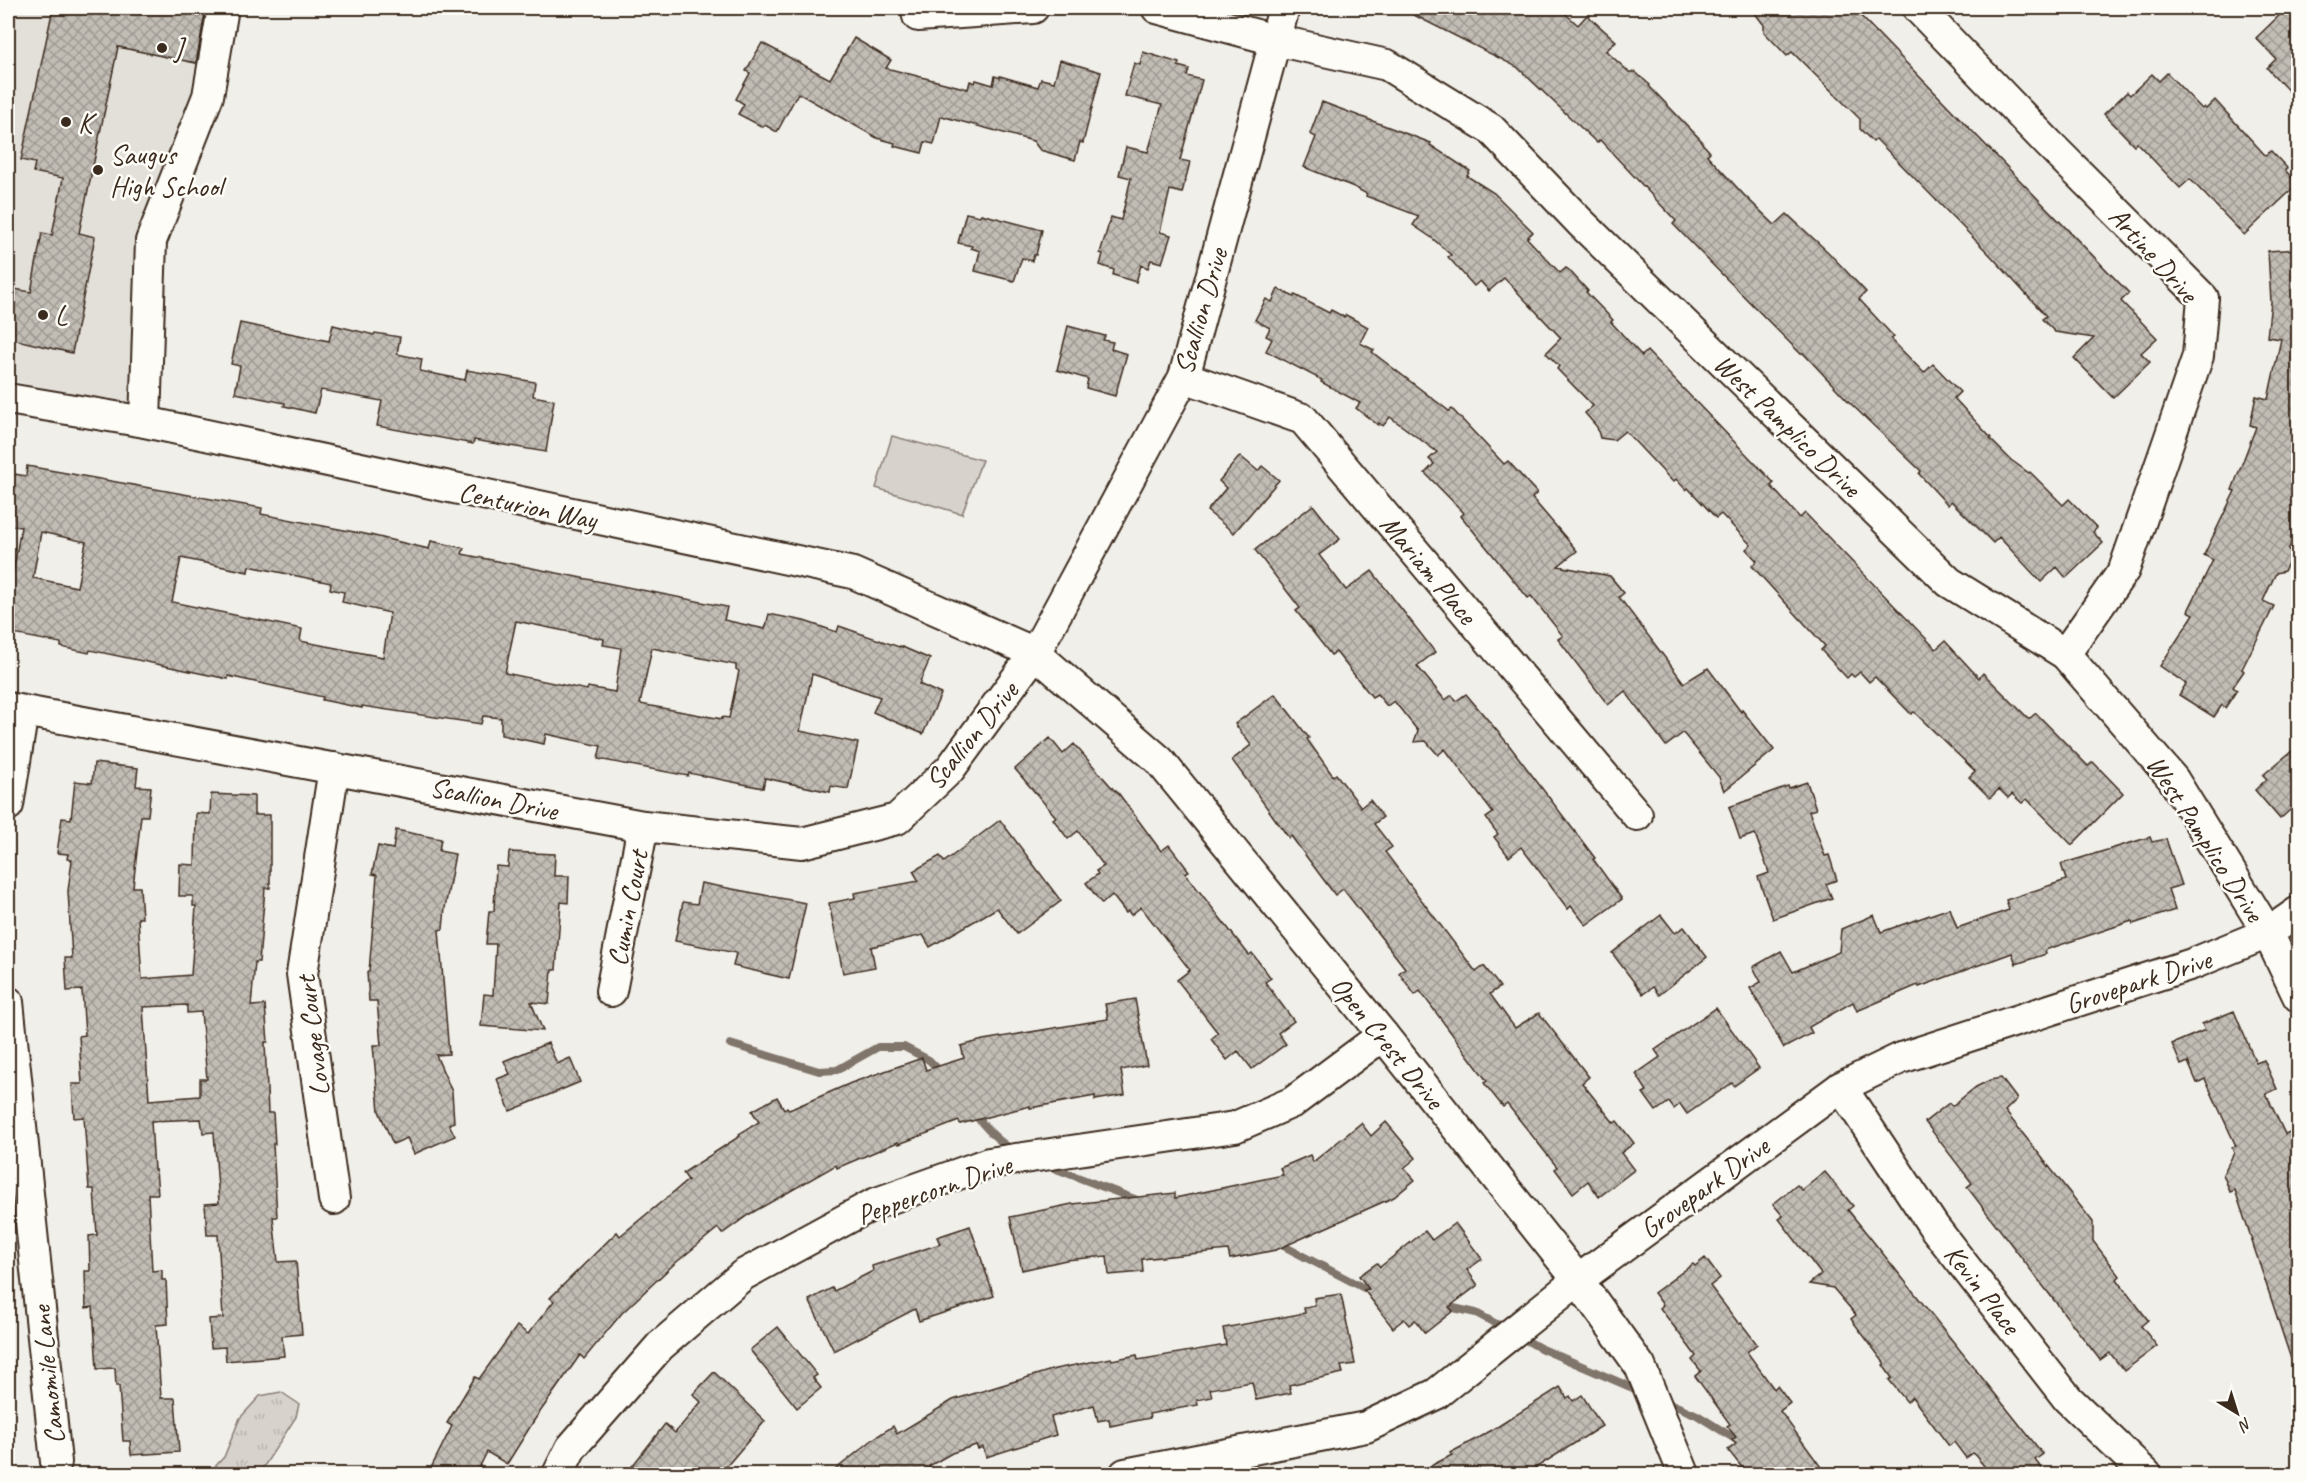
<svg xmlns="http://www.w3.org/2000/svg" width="2306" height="1482" viewBox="0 0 2306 1482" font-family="Caveat,sans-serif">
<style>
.built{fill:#e3e0da}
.grass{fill:url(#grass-tufts);stroke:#897e75;stroke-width:1.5}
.garden{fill:#d7d2cc;stroke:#897e75;stroke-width:1.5}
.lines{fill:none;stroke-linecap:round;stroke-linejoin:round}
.stream{stroke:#80746b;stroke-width:8}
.building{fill:url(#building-cross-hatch);stroke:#3b2a1e;stroke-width:1.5;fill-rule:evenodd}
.minor-casing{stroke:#3b2a1e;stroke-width:34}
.minor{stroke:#fdfcf7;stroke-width:30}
.poi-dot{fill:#3b2a1e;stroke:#fdfcf7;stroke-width:2}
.labels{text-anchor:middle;stroke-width:5;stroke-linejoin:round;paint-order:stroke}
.poi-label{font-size:28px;fill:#3b2a1e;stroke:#fdfcf7;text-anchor:start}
.street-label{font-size:28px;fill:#3b2a1e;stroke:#fdfcf7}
</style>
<defs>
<pattern id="grass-tufts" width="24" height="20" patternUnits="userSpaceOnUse" patternTransform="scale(1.5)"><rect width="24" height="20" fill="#d7d2cc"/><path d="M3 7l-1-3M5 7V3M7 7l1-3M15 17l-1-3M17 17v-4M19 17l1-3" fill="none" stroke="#b9b4af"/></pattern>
<pattern id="building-cross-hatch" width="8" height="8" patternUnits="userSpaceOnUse" patternTransform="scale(1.5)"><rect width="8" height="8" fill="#c1bcb4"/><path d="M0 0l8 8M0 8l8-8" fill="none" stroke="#9e9992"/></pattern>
</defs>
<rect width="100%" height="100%" fill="#f1efea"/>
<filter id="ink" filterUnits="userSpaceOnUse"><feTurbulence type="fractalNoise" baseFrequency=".0167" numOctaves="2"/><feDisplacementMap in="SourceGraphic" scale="12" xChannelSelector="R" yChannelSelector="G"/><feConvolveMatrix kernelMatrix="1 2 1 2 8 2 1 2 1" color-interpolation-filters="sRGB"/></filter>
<g filter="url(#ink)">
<path class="built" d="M8 8H231L162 239 155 411 8 380Z"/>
<path class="grass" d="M281 1392 299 1404 296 1417 259 1474H201H208L224 1457 240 1418 260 1396Z"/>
<path class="garden" d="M892 436 982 460 962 514 876 488Z"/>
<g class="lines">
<g class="stream">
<path d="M730 1044 819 1071 837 1070 878 1047H904L929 1060 944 1075"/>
<path d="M972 1111C985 1127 997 1141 1015 1151"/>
<path d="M1046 1165 1137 1200"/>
<path d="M1276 1242 1364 1288 1377 1291"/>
<path d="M1440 1305 1476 1313 1506 1329"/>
<path d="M1517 1335 1540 1348 1642 1392"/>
<path d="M1662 1400 1697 1415 1743 1444"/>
</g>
</g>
<g class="building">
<path d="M53 8H206L196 63 118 47 79 233 95 237 72 353 8 338V288L31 292 42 233 52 235 63 178 33 172 35 163 21 160Z"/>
<path d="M1400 8H1559L1578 25 1587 15 1616 41 1606 51 1629 72H1635L1650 85 1649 86 1702 141 1701 142 1710 152 1707 155 1744 195 1775 225 1787 214 1828 252 1866 292 1859 299 1894 337 1891 339 1924 373 1933 364 1960 392 1954 398 1991 438 1990 439 2011 460 2029 473 2030 472 2063 505 2069 499 2097 528 2093 532 2103 543 2066 578 2057 567 2041 582 1999 537 1993 543 1951 501 1948 505 1919 474 1921 471 1851 404 1803 353 1801 354 1703 255 1673 224 1676 221 1600 140 1597 143 1517 67Z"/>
<path d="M1751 8H1853L2129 293 2121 301 2157 338 2141 353 2150 362 2113 398 2074 358 2094 338 2055 332 2042 319 2046 316 1992 257 1876 139 1873 142 1860 129V119L1792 52 1787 56 1764 32V25Z"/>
<path d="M2287 8H2298V101L2267 68 2276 59 2256 38Z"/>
<path d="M854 38 891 60 886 68 968 89 970 81 975 83 976 80 993 85 995 76 1000 78V76L1038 87 1041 79 1054 82 1060 60 1101 72 1083 143 1080 142 1075 160 1040 150 1033 141 941 116 934 144 925 142 922 153 894 146 895 143 877 138 798 93 777 132 765 125 763 127 738 114 744 104 736 99 750 73 746 71 762 43 830 79Z"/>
<path d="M1143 52 1179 63 1178 66 1189 69 1187 76 1202 80 1180 160 1190 162 1182 193 1170 190 1160 232 1171 235 1162 263 1151 260 1148 268 1141 265 1136 282 1113 275 1114 270 1100 265 1103 254 1100 253 1111 217 1121 220 1131 178 1119 175 1126 147 1148 152 1162 105 1125 96 1134 63 1140 65Z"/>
<path d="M2167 73 2202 109 2204 107 2206 109 2215 100 2265 155 2271 151 2287 168 2285 170 2298 184 2244 235 2190 179 2180 188 2137 143 2134 145 2104 114 2127 92 2130 95 2152 74 2159 81Z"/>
<path d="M1322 102 1431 143 1430 145 1470 171 1467 176 1494 193 1533 232 1527 238 1560 273 1566 268 1569 270 1588 291 1586 292 1613 320 1611 322 1642 356 1647 351 1774 483 1771 486 1800 518 1805 513 1936 649 1945 641 1979 678 1983 673 2029 719 2036 713 2088 766 2093 762 2123 793 2072 845 2027 799 2022 803 2012 794 2008 798 1999 789 1990 798 1969 777 1975 771 1914 712 1911 714 1875 677 1869 682 1860 672 1854 677 1851 674 1847 678 1821 650 1825 646 1752 566 1757 561 1746 549 1751 545 1721 514 1716 518 1688 488 1686 490 1676 479 1673 482 1625 431 1614 440 1600 438 1597 427 1585 413 1593 406 1557 369 1559 366 1546 353 1561 338 1504 278 1489 291 1480 281 1474 286 1448 257 1451 255 1432 238 1413 225 1419 216 1366 196 1367 194 1354 187 1304 167 1316 137 1310 134Z"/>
<path d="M966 213 980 216 981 214 1042 230 1036 255H1034L1032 261 1022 258 1014 281 975 271 980 251 971 248 972 246 958 243Z"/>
<path d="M2298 249V529L2288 550 2293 553 2284 571 2276 573 2263 601 2274 606 2242 669 2244 671 2233 687 2237 690 2225 708 2222 705 2214 717 2179 695 2186 684 2160 666 2194 614 2188 611 2213 560 2204 555 2235 491 2232 490 2256 427 2250 425 2256 396 2268 399 2281 339 2267 337 2271 302 2268 251Z"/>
<path d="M1278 289 1294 297 1295 295 1329 313 1331 310 1344 317 1346 315 1368 327 1360 343 1374 350 1372 352 1449 411 1452 409 1504 464 1508 461 1537 493 1532 498 1577 551 1558 566 1610 576 1624 593 1619 597 1684 683 1708 668 1741 712 1742 710 1774 750 1724 791 1719 777 1683 733 1666 746 1625 691 1608 705 1558 639 1563 636 1531 596 1528 598 1461 516 1464 513 1425 473 1434 464 1429 459 1437 452 1390 417 1383 426 1379 423 1378 425 1356 408 1360 403 1321 382 1322 380 1266 351 1272 339 1266 336 1270 328 1255 320 1266 299 1272 302Z"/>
<path d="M240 323 329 341 333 325 374 335 375 333 400 337 397 354 422 359 420 371 465 380 467 370 535 382 533 396 554 400 546 452 474 440 473 444 377 426 382 401 321 390 315 413 284 406 285 403 235 393 240 366 231 364Z"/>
<path d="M1068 326 1105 336 1103 340 1113 342 1111 349 1127 354 1115 396 1086 388 1088 379 1057 370Z"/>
<path d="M1240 456 1258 471 1262 466 1279 480 1234 533 1207 511 1226 488 1219 481Z"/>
<path d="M27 466 262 508 261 514 370 535 429 549 431 541 464 548 462 554 727 607 724 620 765 629 769 614 804 621 837 632 839 626 899 647 900 646 930 659 919 684 941 694 923 734 873 712 880 697 812 674 800 731 858 743 848 789 831 786 830 792 765 778 763 788 689 773 688 776 598 759 601 746 546 734 544 744 501 735V718L483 716 481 724 362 706V708L322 700 323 697 228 676V679L90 650 89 653 61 647V643L8 633V578L12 579 21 527 8 525V473L26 476ZM41 532 86 542 77 587 33 578ZM181 558 248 572 249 566 331 583 330 589 344 592 342 602 390 613 383 657 300 641 302 629 172 602ZM516 621 604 639 603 645 621 648 615 692 588 687 587 690 505 673ZM652 648 736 665V669L739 671 729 718 722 717V719L640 704Z"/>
<path d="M1313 505 1340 539 1319 555 1346 590 1372 571 1435 652 1417 666 1445 700 1452 695 1456 701 1466 694 1509 745 1595 858 1593 859 1622 899 1586 925 1571 906 1568 909 1521 847 1509 857 1494 837 1498 834 1486 818 1493 813 1445 749 1438 755 1426 741 1414 742 1418 731 1394 701 1387 706 1377 694 1372 697 1336 652 1331 655 1296 611 1300 608 1255 550Z"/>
<path d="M1275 694 1309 738 1307 739 1333 776 1336 774 1361 807 1370 800 1383 817 1374 824 1392 847 1385 852 1476 972 1484 966 1500 987 1490 994 1515 1028 1539 1013 1589 1077 1582 1083 1614 1123 1617 1121 1634 1143 1621 1153 1634 1170 1599 1197 1588 1181 1573 1193 1555 1169 1557 1167 1507 1104 1503 1107 1484 1083 1487 1081 1420 991 1415 995 1399 973 1405 968 1343 889 1335 895 1291 836 1289 838 1232 760 1251 745 1235 724Z"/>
<path d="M1050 738 1063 754 1074 744 1115 791 1116 790 1161 851 1169 845 1189 871 1185 873 1249 955 1252 953 1271 978 1265 982 1294 1021 1278 1033 1286 1044 1252 1069 1238 1051 1227 1060 1211 1039 1218 1033 1177 980 1190 970 1141 907 1131 915 1128 911 1126 913 1112 895 1102 904 1086 883 1098 874 1096 871 1104 866 1078 831 1068 839 1053 819 1056 817 1015 769Z"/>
<path d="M2298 746V803L2280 819 2255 790 2267 779 2263 775Z"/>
<path d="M94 763 138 768 136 786 151 787 148 816H141L133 887H140L142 918H138L142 979 191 975 196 906H193V896H179L180 864 195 865 196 813 210 814 211 794 254 796V815H270V888H265L259 962H255L251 1006 265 1005 268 1042H265L268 1113H273L275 1144H273L277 1217H273L278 1262 296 1261 302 1334 282 1336 284 1356 226 1361 225 1347 211 1348 209 1319 223 1318 218 1235H207L205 1204 219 1203 214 1132 203 1133 201 1119 151 1121 154 1170H156L158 1194H148L152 1271 162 1270V1280H166L168 1324 156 1325 161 1398H175L179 1452 131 1455 130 1441H123L119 1386H116L115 1368 97 1369 93 1307 86 1308 85 1271H90L89 1236 97 1235 94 1189H89L84 1117 74 1118 72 1084H82L79 1036 85 1035 82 990 67 991 65 958H72L68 891 72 860 67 859 68 854 57 853 62 818 71 819 75 781 92 783ZM187 1005V1013L201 1012 207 1079H200V1096L149 1100 143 1007Z"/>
<path d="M1807 782 1816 809 1809 811 1825 856 1829 855 1837 880 1826 884 1832 898 1773 919 1758 877 1769 873 1755 834 1740 839 1729 807 1788 786 1789 788Z"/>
<path d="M1000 820 1061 901 1017 934 997 908 930 947 923 935 871 947 875 967 843 973 829 903 855 898 854 893 919 881 913 871 940 856 944 862Z"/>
<path d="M396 830 441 839 439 851 455 854 445 908 443 929 439 930 449 1054 436 1055 452 1092 454 1122 449 1124 455 1136 414 1154 407 1138 393 1144 379 1111 373 1045H381L377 1001H369L367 972H369L377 875 372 874 378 846 393 849Z"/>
<path d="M2150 837 2152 842 2166 839 2182 885 2168 889 2175 910 2133 924 2132 921 2045 950 2046 954 2016 964 2012 953 1919 987 1918 985 1857 1011 1853 1002 1809 1027 1812 1033 1784 1048 1750 988 1761 982 1753 967 1781 951 1793 972 1839 952 1841 929 1874 915 1881 932 1950 908 1957 928 2009 910 2006 900 2066 880 2061 864Z"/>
<path d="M509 852 555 854 554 876H569L568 903 561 902 556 970H552L549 1004 531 1002 543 1031 481 1026 484 994 493 995 496 944H486L489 911H494L496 866 508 867Z"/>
<path d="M701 883 806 903 789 979 733 966 736 953 675 941 683 902 697 904Z"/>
<path d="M1661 915 1675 933 1684 927 1707 957 1659 995 1653 987 1643 994 1612 953Z"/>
<path d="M1135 999 1147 1065 1121 1070 1125 1095 1095 1100V1096L1030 1108V1106L960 1124 959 1121 899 1144 898 1142 837 1168 836 1165 748 1215 722 1234 718 1228 673 1265 622 1313 584 1359 580 1355 535 1419 507 1464 487 1452 476 1474H428L452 1426 447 1423 475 1377 479 1379 517 1326 528 1334 554 1301 550 1298 617 1232 620 1236 688 1180 683 1173 740 1136 739 1134 759 1122 752 1111 777 1097 784 1109 787 1107 789 1110 851 1083 922 1058 926 1070 964 1058 961 1046 983 1040 1108 1019 1105 1004Z"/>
<path d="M1716 1008 1759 1068 1734 1086 1732 1083 1687 1114 1680 1104 1674 1109 1669 1102 1656 1111 1643 1093 1647 1091 1636 1074 1660 1057 1655 1050Z"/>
<path d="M2234 1011 2256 1063 2264 1060 2277 1089 2266 1094 2285 1134 2292 1131 2298 1150V1370L2295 1371 2235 1190 2230 1192 2223 1174 2234 1153 2232 1147 2236 1146 2205 1079 2197 1083 2188 1062 2181 1065 2172 1044 2205 1030 2202 1024Z"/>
<path d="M548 1043 557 1064 570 1058 580 1082 510 1111 497 1079 510 1074 504 1061Z"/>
<path d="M2001 1078 2017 1099 2005 1111 2093 1222V1241L2120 1276 2117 1279 2148 1320 2141 1326 2157 1346 2124 1371 2110 1353 2100 1360 1967 1187 1972 1183 1925 1122 1949 1103 1952 1106 1976 1087 1990 1080Z"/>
<path d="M1386 1122 1416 1158 1404 1168 1415 1180 1394 1197 1276 1250 1230 1259 1228 1250 1142 1259 1143 1272 1109 1275 1107 1256 1066 1260 1022 1270 1010 1217 1072 1204 1175 1193V1198L1283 1175 1280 1168 1310 1155 1313 1162 1361 1123 1371 1136Z"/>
<path d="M1825 1172 1853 1206 1848 1210 2043 1454 2035 1460 2046 1474H1991L1973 1453 1966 1458 1954 1442 1949 1446 1912 1397 1907 1402 1889 1380 1892 1378 1883 1365 1885 1364 1851 1319 1856 1315 1833 1288 1809 1284 1821 1274 1779 1219 1783 1216 1773 1204 1797 1185 1802 1190Z"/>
<path d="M1455 1223 1482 1259 1467 1270 1478 1285 1449 1307 1453 1311 1425 1333 1415 1320 1409 1325 1404 1319 1393 1328 1364 1290 1369 1289 1359 1276 1377 1263 1380 1267 1425 1231 1432 1240Z"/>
<path d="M970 1226 994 1296 919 1321 915 1309 834 1351 809 1300 832 1288 834 1291 873 1271 872 1266 940 1244 937 1237Z"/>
<path d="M1705 1258 1720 1278 1710 1286 1739 1324 1741 1323 1757 1344 1747 1352 1774 1389 1777 1386 1790 1403 1780 1411 1826 1474H1747L1728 1450 1736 1444 1732 1440 1736 1437 1727 1426 1730 1424 1695 1376 1701 1371 1692 1360 1696 1356 1660 1308 1663 1305 1654 1293 1693 1264 1695 1266Z"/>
<path d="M1341 1294 1355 1364 1341 1366 1343 1373 1289 1385 1291 1393 1256 1400 1252 1382 1210 1389 1212 1397 1197 1400 1198 1405 1149 1414 1150 1418 1110 1426 1109 1419 1098 1421 1094 1405 1051 1417 1056 1435 986 1457 983 1447 978 1449 976 1445 952 1453 929 1466 934 1474H830L876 1437 893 1426 897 1434 953 1400 1055 1369 1111 1358 1112 1360 1137 1355 1138 1360 1226 1345 1223 1328 1305 1313 1304 1308 1315 1306 1314 1298Z"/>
<path d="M778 1327 817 1375 813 1378 821 1388 797 1408 750 1350Z"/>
<path d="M714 1372 765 1421 720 1474H626L665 1424 675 1433 701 1402 693 1394Z"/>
<path d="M1560 1387 1567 1398 1570 1396 1573 1401 1582 1395 1602 1426 1526 1474H1415L1452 1455 1450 1453 1494 1429Z"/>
</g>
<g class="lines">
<defs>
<g id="minor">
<path d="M916 8 918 16 1033 8"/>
<path d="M1157 8 1275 40 1387 65 1491 129 1580 222 1949 582 2065 654 2173 779 2268 933 2298 996"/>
<path d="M1918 8 2049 144 2203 298 2198 356 2124 570 2065 654"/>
<path d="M1184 377 1303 419 1637 815"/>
<path d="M8 399 145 422 853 573 1035 653 1159 760 1383 1035 1578 1280 1640 1366 1684 1474"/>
<path d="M145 422 151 241 208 96 223 8"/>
<path d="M8 708 643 826 802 843 897 819 950 769 1035 653 1184 377 1284 8"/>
<path d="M334 768 302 974 334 1199"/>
<path d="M8 805 23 711"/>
<path d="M611 991 643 826"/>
<path d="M8 1002 56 1462"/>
<path d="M1841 1087 1934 1227 2068 1399 2146 1474"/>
<path d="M558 1474 571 1448 660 1346 743 1275 874 1204 989 1163 1235 1127 1293 1102 1383 1035"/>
<path d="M1125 1474 1366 1427 1436 1394 1578 1280 1841 1087 1901 1058 2192 964 2268 933 2298 912"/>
</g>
</defs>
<use href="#minor" class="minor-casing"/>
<use href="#minor" class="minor"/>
</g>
</g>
<g class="poi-dot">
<circle cx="162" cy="48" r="6"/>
<circle cx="66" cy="122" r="6"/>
<circle cx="98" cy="170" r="6"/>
<circle cx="43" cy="315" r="6"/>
</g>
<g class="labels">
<g class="poi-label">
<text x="174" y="58">J</text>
<text x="78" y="132">K</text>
<text x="110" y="164">Saugus<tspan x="110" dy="32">High School</tspan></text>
<text x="55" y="325">L</text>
</g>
<g class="street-label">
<text transform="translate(2154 254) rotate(48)" y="10">Artine Drive</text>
<text transform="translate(1200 311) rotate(-74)" y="10">Scallion Drive</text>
<text transform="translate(1788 425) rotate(44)" y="10">West Pamplico Drive</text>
<text transform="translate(528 505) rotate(12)" y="10">Centurion Way</text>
<text transform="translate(1429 569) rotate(50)" y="10">Mariam Place</text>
<text transform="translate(971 735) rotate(-51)" y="10">Scallion Drive</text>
<text transform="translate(494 798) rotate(11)" y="10">Scallion Drive</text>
<text transform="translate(2206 838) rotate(57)" y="10">West Pamplico Drive</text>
<text transform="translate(627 908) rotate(-79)" y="10">Cumin Court</text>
<text transform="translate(2138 981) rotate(-18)" y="10">Grovepark Drive</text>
<text transform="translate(312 1036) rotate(-97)" y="10">Lovage Court</text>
<text transform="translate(1388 1042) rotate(51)" y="10">Open Crest Drive</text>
<text transform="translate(1704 1187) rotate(-36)" y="10">Grovepark Drive</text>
<text transform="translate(934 1189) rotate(-19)" y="10">Peppercorn Drive</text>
<text transform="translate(1983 1289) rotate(52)" y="10">Kevin Place</text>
<text transform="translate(47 1375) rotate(-96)" y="10">Camomile Lane</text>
</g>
</g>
<rect width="2306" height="1482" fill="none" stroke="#fdfcf7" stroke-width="30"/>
<rect x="15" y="15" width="2276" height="1452" fill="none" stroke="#3b2a1e" stroke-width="2" filter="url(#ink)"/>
<g transform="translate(2237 1413) rotate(142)" stroke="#fdfcf7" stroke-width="4.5" paint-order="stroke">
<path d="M0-4.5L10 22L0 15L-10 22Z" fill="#3b2a1e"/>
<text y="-9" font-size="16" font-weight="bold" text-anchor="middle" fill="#3b2a1e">N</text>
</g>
</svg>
